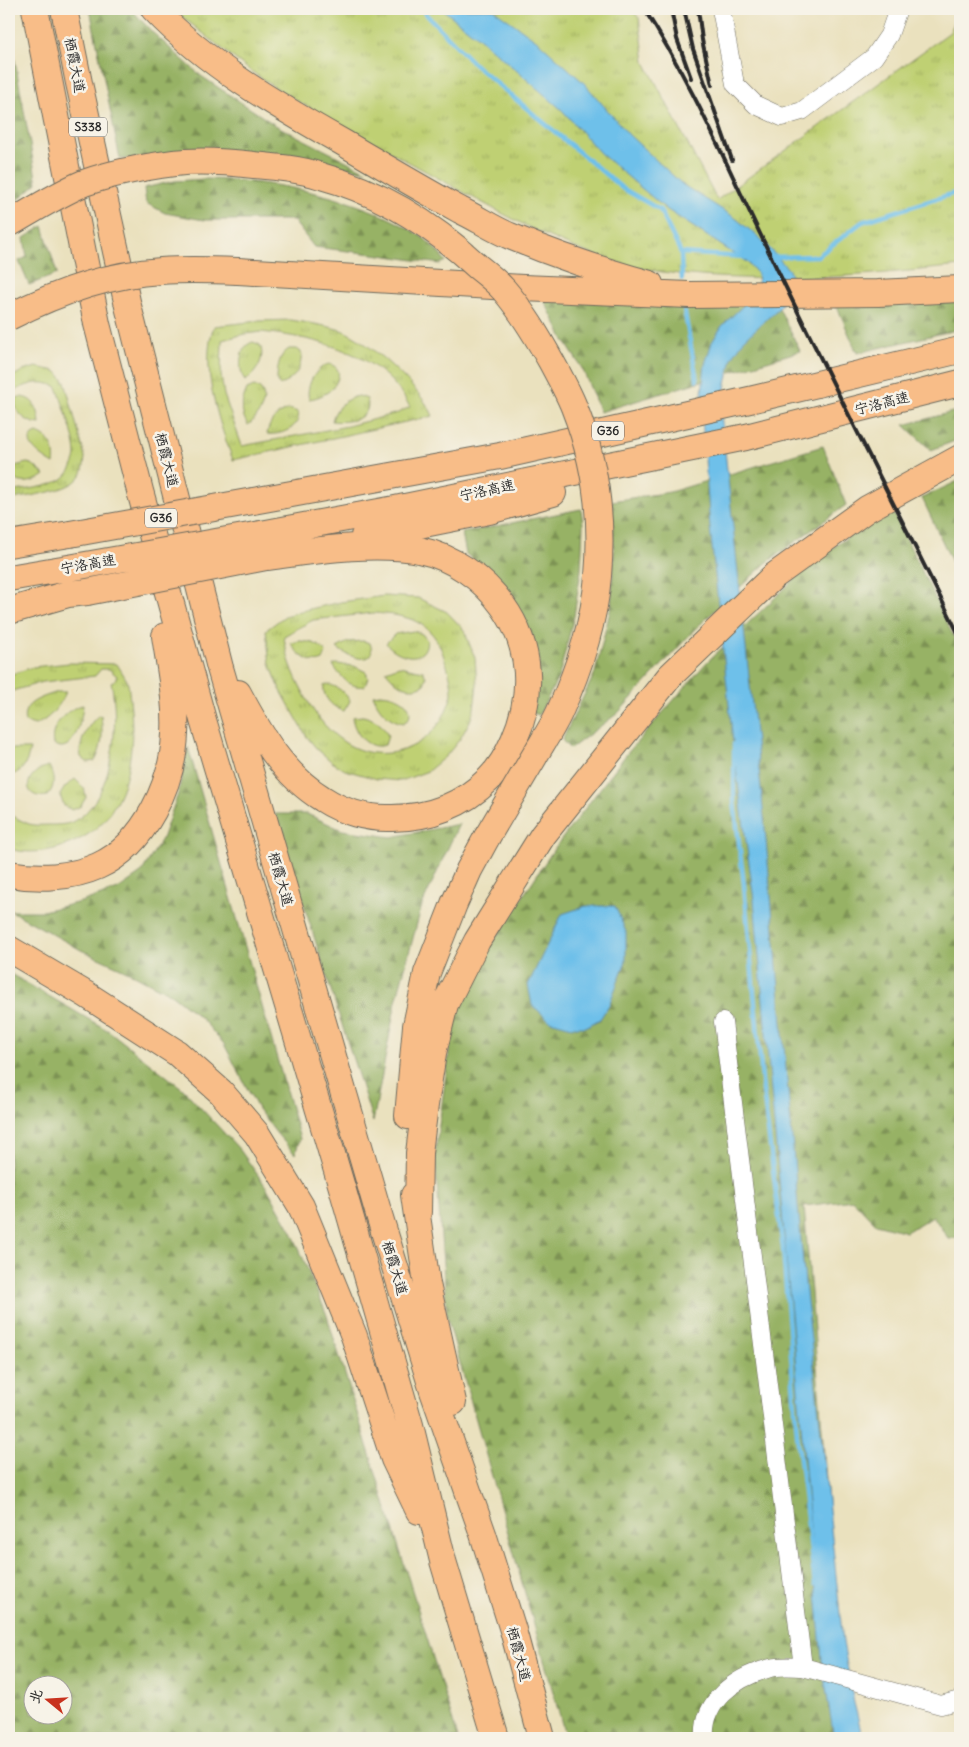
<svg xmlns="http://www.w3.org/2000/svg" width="969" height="1747" viewBox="0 0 969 1747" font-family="Delius,'LXGW WenKai TC',sans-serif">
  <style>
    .grass { fill: url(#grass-tufts); stroke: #757e4f; fill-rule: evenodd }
    .forest { fill: url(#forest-firs); stroke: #616e48; fill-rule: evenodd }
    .water { fill: #6ec0ea; stroke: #4c768a }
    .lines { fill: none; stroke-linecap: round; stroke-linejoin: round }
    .stream { stroke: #6ec0ea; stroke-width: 4.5 }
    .minor-casing { stroke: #6e6b5e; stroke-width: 19 }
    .highway-casing { stroke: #6e6b5e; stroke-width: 28 }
    .minor { stroke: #fff; stroke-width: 18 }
    .highway { stroke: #f8bd88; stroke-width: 26 }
    .rail { stroke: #2b2b2b; stroke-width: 4 }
    .highway-bridge-casing { stroke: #6e6b5e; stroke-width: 28; stroke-linecap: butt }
    .highway-bridge { stroke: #f8bd88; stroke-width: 26 }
    .labels { text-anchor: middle; stroke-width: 5; stroke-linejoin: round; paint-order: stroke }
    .shield { fill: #f7f3e8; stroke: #686764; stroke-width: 1 }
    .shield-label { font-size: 12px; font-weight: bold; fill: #2b2b2b }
    .street-label { font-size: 14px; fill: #2b2b2b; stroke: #f7f3e8 }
  </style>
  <defs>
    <pattern id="grass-tufts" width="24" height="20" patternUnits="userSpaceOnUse" patternTransform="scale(1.25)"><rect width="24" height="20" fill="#bfd073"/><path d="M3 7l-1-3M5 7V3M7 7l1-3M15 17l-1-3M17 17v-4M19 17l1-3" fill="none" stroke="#a4b364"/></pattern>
    <pattern id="forest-firs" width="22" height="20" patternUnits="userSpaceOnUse" patternTransform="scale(1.25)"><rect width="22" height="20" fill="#97b265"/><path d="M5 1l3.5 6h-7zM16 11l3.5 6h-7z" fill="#7b9153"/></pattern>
  </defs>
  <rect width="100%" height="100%" fill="#f7f3e8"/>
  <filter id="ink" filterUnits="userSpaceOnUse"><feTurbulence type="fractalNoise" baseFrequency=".02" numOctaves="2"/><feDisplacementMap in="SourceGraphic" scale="10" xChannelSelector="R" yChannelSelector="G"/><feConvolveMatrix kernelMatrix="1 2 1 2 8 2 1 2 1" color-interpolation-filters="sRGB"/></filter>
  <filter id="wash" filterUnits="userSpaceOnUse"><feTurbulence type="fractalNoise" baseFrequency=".0096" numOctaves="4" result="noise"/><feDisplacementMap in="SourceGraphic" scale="20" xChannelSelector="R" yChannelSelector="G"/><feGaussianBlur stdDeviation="1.12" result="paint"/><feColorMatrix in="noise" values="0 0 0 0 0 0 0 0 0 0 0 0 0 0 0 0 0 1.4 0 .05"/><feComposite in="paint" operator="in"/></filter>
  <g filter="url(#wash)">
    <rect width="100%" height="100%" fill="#eae1be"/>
    <!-- grass -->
    <path class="grass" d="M175 9H631L639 18 645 62 717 200 950 32 960 9V266C862 276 761 285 663 272 581 261 507 216 436 177 374 142 309 112 251 71 227 54 204 33 181 16Z
      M291 320C307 323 325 325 341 330 367 339 423 391 433 416L233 460C219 423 199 365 214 326L259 321ZM261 332C317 338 382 352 410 407L398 413 348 426 242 446 224 395 221 375 222 340 245 334Z
      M253 342 260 345C266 359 256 373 245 381 238 370 238 346 253 342Z
      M289 349H297L301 352C303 367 294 381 279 385L277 381C277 370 278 355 289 349Z
      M329 364C345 368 338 384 328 392 322 396 316 398 309 399 305 386 316 367 329 364Z
      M36 367 56 371 65 382 85 457C84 465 84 473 78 479 66 492 26 496 9 500V492C26 489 46 488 61 480 69 475 76 462 76 454 75 435 63 405 57 387 39 378 25 385 9 394V378L23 371Z
      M254 386C274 392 259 418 248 425 240 413 241 402 247 389Z
      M359 396 367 399C373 420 347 423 332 421 335 408 345 398 359 396Z
      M19 397C35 397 39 411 40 424 28 423 19 416 15 405L16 399Z
      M289 409 298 412C302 428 279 436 267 434 269 422 277 413 289 409Z
      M37 433C51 438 56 450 54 464 45 459 17 441 37 433Z
      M27 463 32 464 45 475C34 483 17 487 9 473L11 467Z
      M384 596 418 598 447 612 464 630 475 658 477 685 474 709 470 721 460 739 446 756 428 771 401 781 377 779 345 770 332 762 317 749 307 737 280 689 270 664 266 630 285 616 301 611 341 602ZM373 613C408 615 433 621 444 657 448 668 452 681 452 694 451 698 449 704 447 708 432 749 381 767 344 742 325 729 312 711 302 690 293 673 286 655 284 636L313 620Z
      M414 631 422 634 427 640C426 665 397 657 386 643L395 634Z
      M300 641C310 642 320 643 326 653L323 660C310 666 297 654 291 643Z
      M363 641 370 643C379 669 346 656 337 648L348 642Z
      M69 663 117 664C120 669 124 675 127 681 129 686 129 694 130 700 135 739 131 786 106 818 92 835 75 843 54 849 41 852 21 854 9 848V814C15 817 23 822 29 824 35 826 43 825 49 825 55 825 66 825 72 822 114 803 120 721 111 682L115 680 117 676 109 669H101L95 676 43 682 9 692V675L33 667Z
      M336 664 354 666 366 672 368 678 365 686C350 689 340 676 333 665Z
      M399 666 423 671 426 677 424 685C408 693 396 684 386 671Z
      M328 684C338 687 345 692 350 701L344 711C333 708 322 697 324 686Z
      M58 692H66C59 707 50 719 35 725L25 722C20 702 44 697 58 692Z
      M380 694C395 695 414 701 409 719L403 723C388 720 378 709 373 695Z
      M83 705C82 720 73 758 53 744 49 727 67 708 83 705Z
      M99 715 101 716C103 731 103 747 95 761L87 762 81 757C78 743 88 724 99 715Z
      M363 716C375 719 383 724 388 736L385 745C367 751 354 732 352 717Z
      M9 749H30C28 759 25 770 14 774L9 773Z
      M49 766C54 776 56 787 47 796 21 800 23 772 49 766Z
      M75 779 84 788 86 797 81 806 72 810 64 806 60 795 65 787Z"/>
    <!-- forest -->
    <path class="forest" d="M90 9H131L152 32 201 76 275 125 366 171 265 153 120 159Z
      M9 28 37 183 9 207Z
      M204 179C274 180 363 197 422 237 431 243 438 253 446 261L440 264 381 255 314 247 293 220H204L165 213 146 203 144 188 175 181Z
      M43 226 57 274 29 285 19 261 27 257 24 238Z
      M960 296V329L857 353 836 304Z
      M544 300 778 306 800 351 600 412 583 370 564 340Z
      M960 410V439L931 450 904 425Z
      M823 446 846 505 766 563 695 629 618 713 570 749 562 740 595 673 611 607 614 553 612 501 670 492Z
      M960 480V579L922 498Z
      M891 507 960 650V1190L957 1191 960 1238H948L933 1216 906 1232 876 1224 853 1200 804 1206 847 1738H566L447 1317 435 1155 453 1023 485 954 554 849 625 756 707 662 815 560Z
      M581 509 583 524 581 570 574 616 559 676 539 715 531 712 538 685 539 659 532 635 480 565 466 554 462 533Z
      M188 747 300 1139 295 1154 277 1134 258 1109 224 1044 201 1018 172 995 127 971 81 950 11 911H43L81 902 118 889 141 873 162 839 178 794Z
      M275 814H307L342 830 392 837 459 824 422 905 396 1001 373 1122Z
      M9 973 109 1031 183 1089 240 1150 267 1188 292 1232 326 1313 458 1738H11L9 1735ZM32 1684H62V1714H32Z"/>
    <!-- water -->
    <path class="water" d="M442 9H493L539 42 584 83 629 135 683 185 734 217 761 239 789 270 793 283 780 307 744 340 732 358 723 397 721 413 764 817 803 1263 843 1642 854 1703 863 1738H834L823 1671 754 900 735 761 710 528 701 403 705 364 712 342 722 326 759 290 757 273 748 263 666 209 600 153 562 110 479 38Z
      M586 906H615L626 932V961L609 1005 600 1019 586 1027H572L550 1021 532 1005 528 985 562 914Z"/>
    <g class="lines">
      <!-- stream -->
      <path class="stream" d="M421 9 476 66 622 188 660 210 681 253 682 279
        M681 253 745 257
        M773 257 818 256 862 222 955 193 960 194
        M683 303 697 380
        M734 744V801L744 885 763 1090 783 1249 797 1434 815 1584"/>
    </g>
  </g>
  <g filter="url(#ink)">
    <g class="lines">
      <!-- minor casing -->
      <g class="minor-casing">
        <path id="minor" d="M721 9 735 84 756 105 782 117 802 111 874 57 889 35 898 9
          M723 1022 803 1667 941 1705 960 1700
          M705 1738C702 1701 735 1678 767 1669 778 1665 792 1667 803 1667"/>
      </g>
      <!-- highway casing -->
      <g class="highway-casing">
        <path id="highway" d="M35 9 97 324 140 491 203 720 343 1191 410 1425 443 1561 496 1738
          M64 9 79 83 128 306 220 668 380 1218 433 1391 483 1534 513 1630 542 1738
          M154 9C207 65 275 104 342 142 381 165 420 188 460 210 477 218 493 229 510 236 555 255 603 271 650 284
          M238 271 523 288 689 295 878 293 960 289
          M253 501 500 456 754 399 960 350
          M261 534 395 509 746 437 960 383
          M364 536 489 511 553 493
          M9 544 70 534
          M9 578 80 566
          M9 611 68 594 87 592
          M238 693C260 734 282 774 323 799 343 812 368 819 392 818 429 818 463 805 489 779 500 768 508 754 514 740 534 695 532 647 503 606 483 578 453 557 419 550 373 541 312 551 266 557
          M9 874C38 879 71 878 98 866 145 845 173 783 175 734 177 702 170 669 165 636
          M9 949 87 995 177 1053 221 1092 257 1134 301 1206 354 1336 394 1459 419 1511
          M408 1116 416 1026 427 973 454 904 469 870 487 837
          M414 1195 427 1284 453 1402
          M418 1212 419 1153 425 1105 433 1053 445 1004 477 941 543 835 670 676 774 576 867 509 960 458"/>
      </g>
      <!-- minor -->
      <use href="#minor" class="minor"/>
      <!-- highway -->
      <use href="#highway" class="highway"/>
      <!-- rail -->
      <path class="rail" d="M644 9C692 83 726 164 765 244 828 376 895 506 960 637
        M671 9 677 39 691 78
        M684 9 693 49 732 160
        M698 9 702 40 712 85"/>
      <!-- highway-bridge casing -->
      <g class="highway-bridge-casing">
        <path id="highway-bridge" d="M9 224C33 210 58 194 84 183 112 173 144 167 174 163 199 160 228 162 254 165 276 167 299 169 321 176 380 192 434 226 478 267 487 274 496 281 504 290 523 312 537 336 551 361 559 376 568 392 574 407 595 460 603 519 598 576 594 624 579 669 559 713 552 728 542 743 534 757 518 784 503 810 487 837
          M9 317C56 293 108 274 161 271 187 269 212 270 238 271
          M70 534 253 501
          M80 566 261 534
          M87 592 266 557"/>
      </g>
      <!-- highway-bridge -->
      <use href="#highway-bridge" class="highway-bridge"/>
    </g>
  </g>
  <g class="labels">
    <!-- shield labels -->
    <g class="shield">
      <rect x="69" y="117.5" width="38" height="19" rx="4"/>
      <rect x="592" y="421.5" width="32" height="19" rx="4"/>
      <rect x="145" y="508.5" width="32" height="19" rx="4"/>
    </g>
    <g class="shield-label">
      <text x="88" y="131">S338</text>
      <text x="608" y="435">G36</text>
      <text x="161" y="522">G36</text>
    </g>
    <!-- street labels -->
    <g class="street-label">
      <text transform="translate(75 65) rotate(79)" y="5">栖霞大道</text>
      <text transform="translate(882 403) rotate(-14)" y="5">宁洛高速</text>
      <text transform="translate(167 460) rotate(76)" y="5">栖霞大道</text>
      <text transform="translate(487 490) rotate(-12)" y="5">宁洛高速</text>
      <text transform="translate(88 564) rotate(-10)" y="5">宁洛高速</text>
      <text transform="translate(281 879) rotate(74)" y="5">栖霞大道</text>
      <text transform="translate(395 1268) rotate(73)" y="5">栖霞大道</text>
      <text transform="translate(519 1654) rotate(75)" y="5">栖霞大道</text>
    </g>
  </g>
  <!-- margin -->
  <rect width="969" height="1747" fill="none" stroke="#f7f3e8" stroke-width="30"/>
  <!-- north arrow -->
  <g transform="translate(48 1700) rotate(288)"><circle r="24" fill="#f7f3e8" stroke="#a5a39c"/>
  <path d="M0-4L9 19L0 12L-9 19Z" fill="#c8321e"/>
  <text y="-8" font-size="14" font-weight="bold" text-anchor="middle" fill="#2b2b2b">北</text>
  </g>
</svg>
